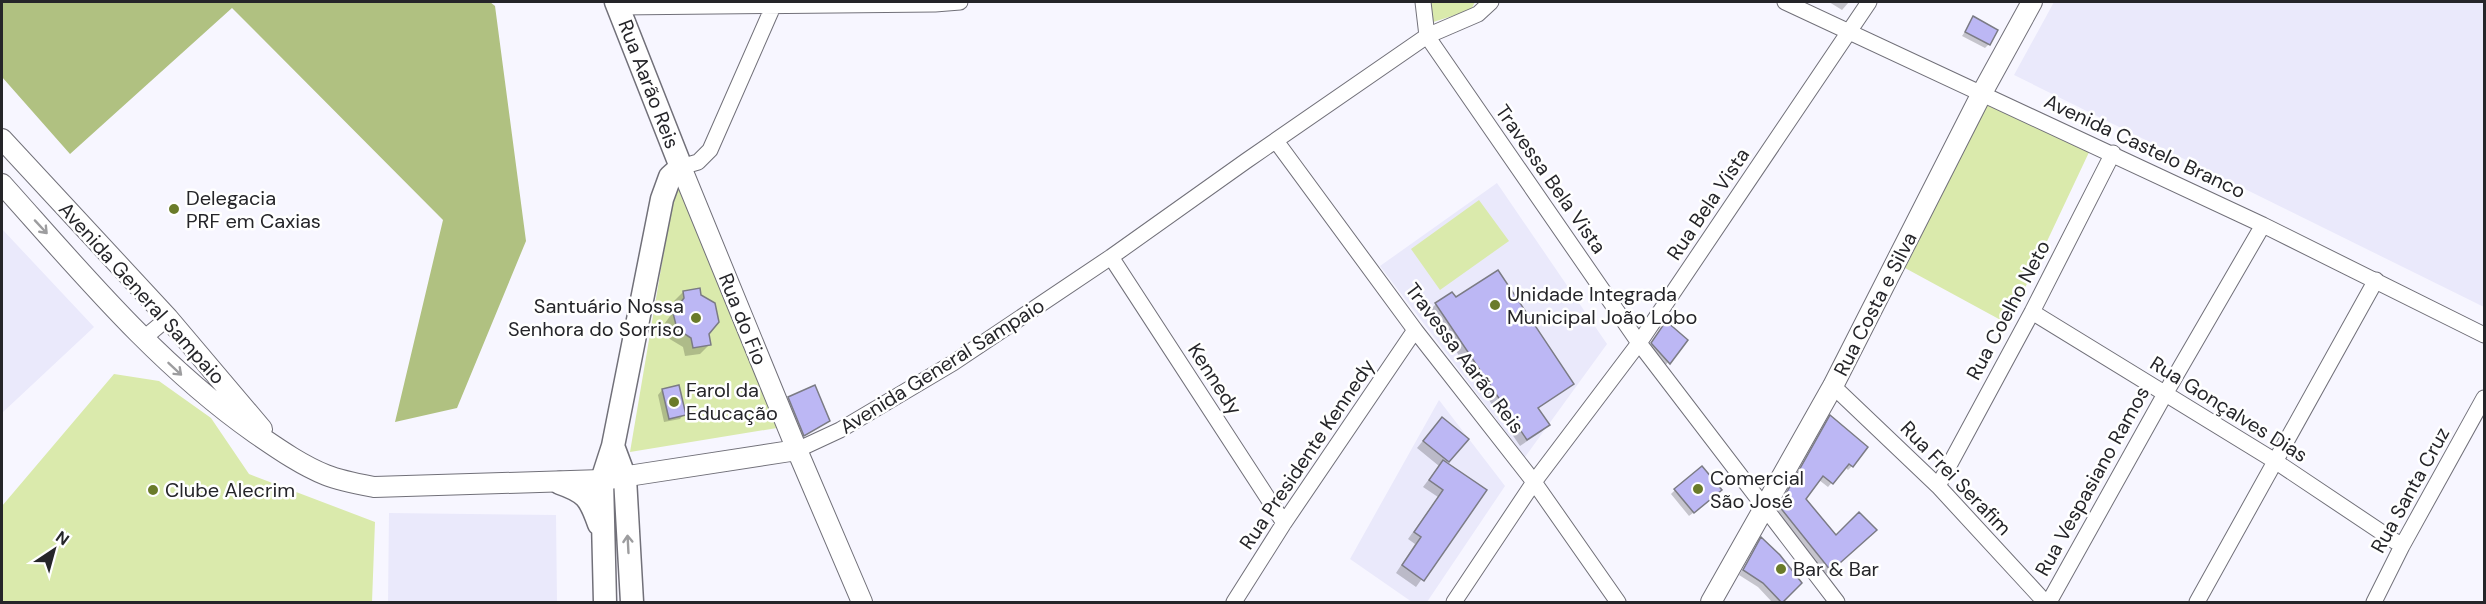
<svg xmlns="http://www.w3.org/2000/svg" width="2486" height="604" viewBox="0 0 2486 604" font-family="'DM Sans',sans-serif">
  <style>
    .built { fill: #eae9fb }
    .green { fill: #daeaac }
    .forest { fill: #b0c181 }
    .shadow { fill: #0003 }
    .building { fill: #bcb7f4; stroke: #7b7b84; stroke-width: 1.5 }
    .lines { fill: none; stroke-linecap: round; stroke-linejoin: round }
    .minor-casing { stroke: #717079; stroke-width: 17 }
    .tertiary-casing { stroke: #717079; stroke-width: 22 }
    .secondary-casing { stroke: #717079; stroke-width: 25 }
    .minor { stroke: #fff; stroke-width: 15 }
    .tertiary { stroke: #fff; stroke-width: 20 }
    .secondary { stroke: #fff; stroke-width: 22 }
    .oneway { stroke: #9d9d9f }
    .poi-dot { fill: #6a7b2a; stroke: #fff; stroke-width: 2 }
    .labels { text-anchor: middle; stroke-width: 5; stroke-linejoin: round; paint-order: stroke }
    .street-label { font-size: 20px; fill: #252529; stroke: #fff }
    .poi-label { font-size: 20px; fill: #252529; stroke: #fff; text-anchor: start }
  </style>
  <rect width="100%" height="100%" fill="#f7f6ff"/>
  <!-- built -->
  <path class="built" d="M2054 2H2484V307L2014 75Z
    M1497 183 1607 344 1525 457 1380 266Z
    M2 229 94 327 2 413Z
    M1439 400 1505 486 1427 602H1412L1350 559Z
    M389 513 556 515 557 602H388Z"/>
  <!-- green -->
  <path class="green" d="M1423 2H1475L1471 10 1427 24Z
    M1989 100 2091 148 2008 324 1905 268Z
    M676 180 777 428 630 452Z
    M1479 200 1509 241 1440 290 1411 249Z
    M114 374 159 381 211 418 249 474 375 522 372 602H2V506Z"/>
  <!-- forest -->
  <path class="forest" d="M2 2H490L495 6 526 241 457 408 395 422 443 220 232 8 70 154 2 77Z"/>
  <!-- shadow -->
  <path class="shadow" d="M1829 2H1849L1842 10Z
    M1974 18 1989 44 1985 48 1962 36Z
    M683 292 707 333 709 345 700 354 685 356 683 347 668 338 665 323 676 308 674 301Z
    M1436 304 1572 384 1537 409 1548 425 1541 432 1520 446 1429 311Z
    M1666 323 1686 340 1664 367 1648 348Z
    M662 390 684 414 680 419 664 422 658 395Z
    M789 398 828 421 800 439 785 402Z
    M1830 417 1852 466 1848 470 1845 467 1828 487 1819 480 1804 499 1836 538 1871 534 1826 574 1776 511Z
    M1435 426 1467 439 1446 463 1485 491 1416 587 1396 573 1415 544 1408 539 1438 497 1423 487 1439 466 1417 448Z
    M1675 490 1716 495 1689 516 1671 494Z
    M1761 539 1800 583 1780 602H1772L1758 587 1739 575Z"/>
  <!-- building -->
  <path class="building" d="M1973 16 1998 30 1990 45 1965 32Z
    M1498 270 1574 384 1538 408 1550 425 1527 440 1435 303 1452 292 1456 297Z
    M700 288 701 295 715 303 719 322 709 334 711 345 693 348 691 338 677 329 673 313 684 298 683 291Z
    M1666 321 1688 340 1670 364 1651 343Z
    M679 385 686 415 669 419 662 389Z
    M815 385 830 421 804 436 788 397Z
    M1830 415 1868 447 1853 467 1849 464 1833 484 1823 476 1806 499 1836 535 1859 512 1877 530 1831 571 1779 506Z
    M1442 417 1469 439 1449 462 1423 441Z
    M1443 460 1487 490 1424 581 1402 565 1421 537 1414 532 1443 490 1429 480Z
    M1702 466 1722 490 1694 513 1674 489Z
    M1761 537 1780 555 1802 583 1782 603 1763 583 1743 570Z"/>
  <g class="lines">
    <!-- minor casing -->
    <g class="minor-casing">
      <path id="minor" d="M1423 2 1427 36 1639 343 1837 602
        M1785 2 2263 225 2484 335
        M619 7 935 4 960 2
        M1276 141 1415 330 1534 482 1618 602
        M681 167 698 162 710 150 775 2
        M1111 257 1284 523
        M2032 312 2275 461 2402 546
        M143 339 168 318
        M1833 386 1938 486 2045 602
        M797 450 840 430 953 363 1111 257 1246 161 1427 36 1478 14 1491 2
        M1938 486 2032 312 2113 153
        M1234 602 1284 523 1415 330
        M1454 602 1534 482 1639 343 1869 2
        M2049 602 2165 394 2263 225
        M2197 602 2376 280
        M2374 602 2402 546 2484 398"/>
    </g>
    <!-- tertiary casing -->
    <g class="tertiary-casing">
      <path id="tertiary" d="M2 139 168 318 262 429
        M681 167 797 450 862 602
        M2 184C81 272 158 365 255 433 277 448 301 465 326 475 341 481 358 484 374 487L602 480 797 450
        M1711 602 1833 386 1982 93 2032 2"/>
    </g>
    <!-- secondary casing -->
    <g class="secondary-casing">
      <path id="secondary" d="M613 446 625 478 632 602
        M560 483C586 492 590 498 599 524
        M605 602 602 480 613 446 662 199 670 177 681 167 616 2"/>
    </g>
    <!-- minor -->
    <use href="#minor" class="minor"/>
    <!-- tertiary -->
    <use href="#tertiary" class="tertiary"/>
    <!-- secondary -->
    <use href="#secondary" class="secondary"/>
  </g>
  <!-- one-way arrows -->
  <defs><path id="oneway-shaft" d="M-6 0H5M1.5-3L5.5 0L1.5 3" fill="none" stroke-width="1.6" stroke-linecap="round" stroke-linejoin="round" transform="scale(1.5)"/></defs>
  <g class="oneway">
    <use href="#oneway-shaft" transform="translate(41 227) rotate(47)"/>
    <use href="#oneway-shaft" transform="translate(175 369) rotate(43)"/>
    <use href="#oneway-shaft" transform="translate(628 544) rotate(-93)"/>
  </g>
  <!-- markers -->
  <g class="poi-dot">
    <circle cx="174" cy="209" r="6"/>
    <circle cx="1495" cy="305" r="6"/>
    <circle cx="696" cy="318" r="6"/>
    <circle cx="674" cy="402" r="6"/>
    <circle cx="1698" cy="489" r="6"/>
    <circle cx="153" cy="490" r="6"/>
    <circle cx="1781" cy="569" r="6"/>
  </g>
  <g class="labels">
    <!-- street labels -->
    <g class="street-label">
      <text transform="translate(649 84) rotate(69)" y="7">Rua Aarão Reis</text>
      <text transform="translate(2145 146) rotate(25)" y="7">Avenida Castelo Branco</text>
      <text transform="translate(1551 179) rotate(55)" y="7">Travessa Bela Vista</text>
      <text transform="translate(1708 204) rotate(-56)" y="7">Rua Bela Vista</text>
      <text transform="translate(142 293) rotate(48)" y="7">Avenida General Sampaio</text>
      <text transform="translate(1875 304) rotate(-63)" y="7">Rua Costa e Silva</text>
      <text transform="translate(2008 310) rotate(-62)" y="7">Rua Coelho Neto</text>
      <text transform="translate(743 319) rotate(68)" y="7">Rua do Fio</text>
      <text transform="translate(1465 358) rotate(53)" y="7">Travessa Aarão Reis</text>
      <text transform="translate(942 366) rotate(-32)" y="7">Avenida General Sampaio</text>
      <text transform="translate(1215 379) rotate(57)" y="7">Kennedy</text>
      <text transform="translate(2229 409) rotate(32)" y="7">Rua Gonçalves Dias</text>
      <text transform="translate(1307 454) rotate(-56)" y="7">Rua Presidente Kennedy</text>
      <text transform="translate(1956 478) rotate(46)" y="7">Rua Frei Serafim</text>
      <text transform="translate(2092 481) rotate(-61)" y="7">Rua Vespasiano Ramos</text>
      <text transform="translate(2410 490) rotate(-61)" y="7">Rua Santa Cruz</text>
    </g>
    <!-- poi labels -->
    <g class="poi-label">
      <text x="186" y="205">Delegacia<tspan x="186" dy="23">PRF em Caxias</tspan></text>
      <text x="1507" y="301">Unidade Integrada<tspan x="1507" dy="23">Municipal João Lobo</tspan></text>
      <text x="684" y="313" text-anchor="end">Santuário Nossa<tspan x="684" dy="23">Senhora do Sorriso</tspan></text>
      <text x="686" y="397">Farol da<tspan x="686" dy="23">Educação</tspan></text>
      <text x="1710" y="485">Comercial<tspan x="1710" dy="23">São José</tspan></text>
      <text x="165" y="497">Clube Alecrim</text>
      <text x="1793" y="576">Bar &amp; Bar</text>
    </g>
  </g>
  <!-- border -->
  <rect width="2486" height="604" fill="none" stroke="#252529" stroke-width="6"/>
  <!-- north arrow -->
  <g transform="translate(54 550) rotate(36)" stroke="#ffffff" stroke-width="4.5" paint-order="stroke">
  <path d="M0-4.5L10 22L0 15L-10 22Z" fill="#252529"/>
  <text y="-9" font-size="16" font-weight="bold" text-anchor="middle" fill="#252529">N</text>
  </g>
</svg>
